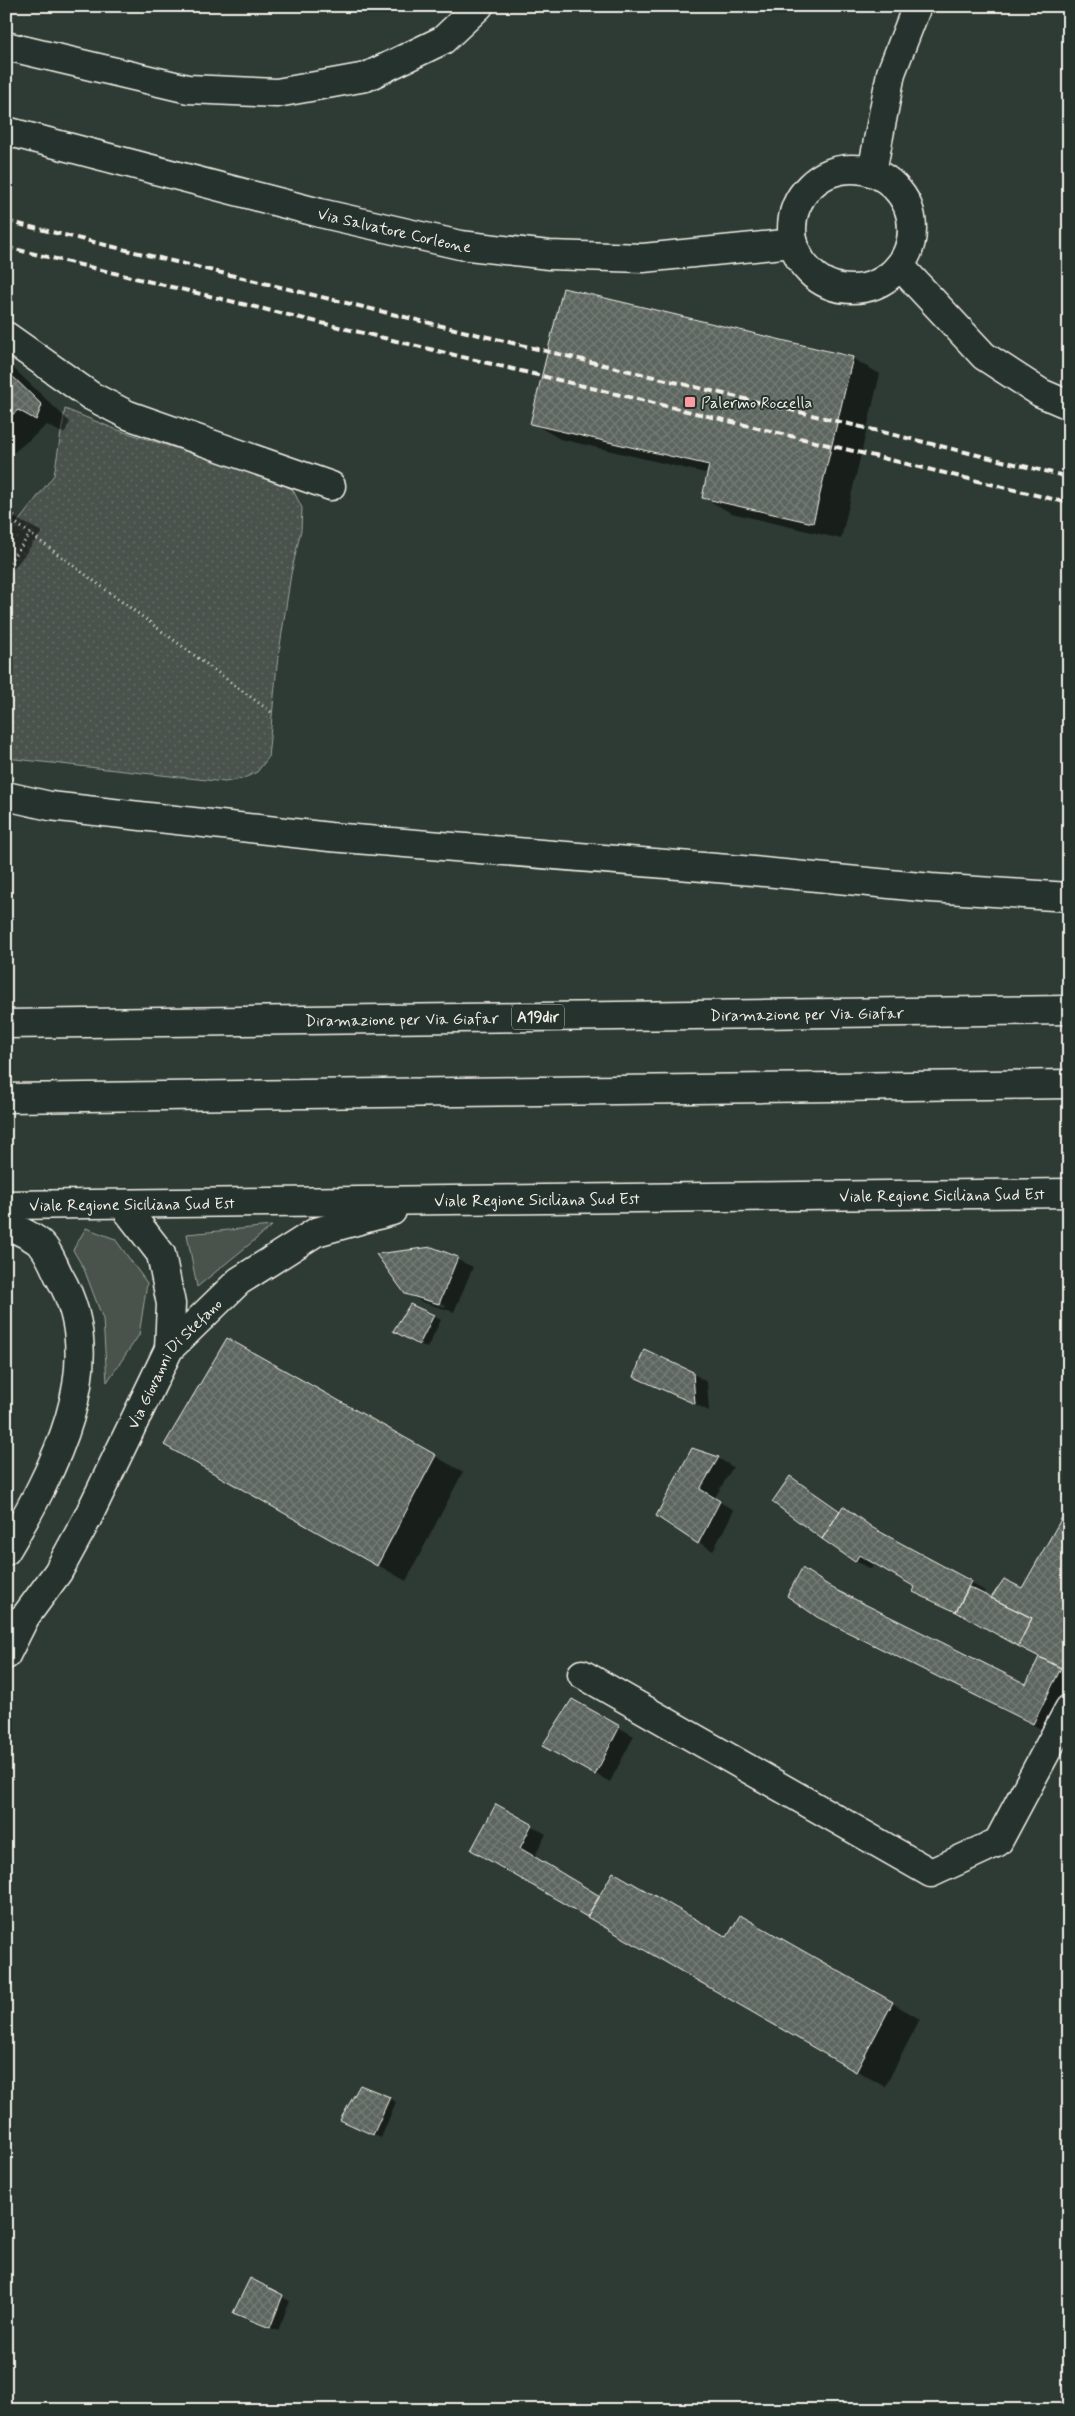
<svg xmlns="http://www.w3.org/2000/svg" width="1075" height="2416" viewBox="0 0 1075 2416" font-family="Mynerve,sans-serif">
  <style>
    .grass { fill: #48524c; stroke: #9ea29a }
    .garden { fill: url(#garden-dots); stroke: #9ea29a }
    .shadow { fill: #0007; fill-rule: evenodd }
    .building { fill: url(#building-cross-hatch); stroke: #f4f1e8 }
    .lines { fill: none; stroke-linecap: round; stroke-linejoin: round }
    .minor-casing { stroke: #f4f1e8; stroke-width: 31 }
    .highway-casing { stroke: #f4f1e8; stroke-width: 31 }
    .path { stroke: #f4f1e8; stroke-width: 3; stroke-dasharray: 1 4; stroke-linecap: butt }
    .minor { stroke: #26332d; stroke-width: 28 }
    .highway { stroke: #26332d; stroke-width: 28 }
    .rail { stroke: #f4f1e8; stroke-width: 4; stroke-dasharray: 8 4; stroke-linecap: butt }
    .poi-dot { fill: #ff9aa2; stroke: #26332d; stroke-width: 2 }
    .labels { text-anchor: middle; stroke-width: 4; stroke-linejoin: round; paint-order: stroke }
    .shield { fill: #26332d; stroke: #b6b8b0; stroke-width: 1 }
    .shield-label { font-size: 15px; font-weight: bold; fill: #f4f1e8 }
    .street-label { font-size: 16px; fill: #f4f1e8; stroke: #26332d }
    .poi-label { font-size: 16px; fill: #f4f1e8; stroke: #26332d; text-anchor: start }
  </style>
  <defs>
    <pattern id="garden-dots" width="8" height="8" patternUnits="userSpaceOnUse" patternTransform="scale(1.25)"><rect width="8" height="8" fill="#48524c"/><path d="M2 2h.1M6 6h.1" fill="none" stroke="#636b66" stroke-width="1.8" stroke-linecap="round"/></pattern>
    <pattern id="building-cross-hatch" width="8" height="8" patternUnits="userSpaceOnUse" patternTransform="scale(1.25)"><rect width="8" height="8" fill="#5c655e"/><path d="M0 0l8 8M0 8l8-8" fill="none" stroke="#747c75"/></pattern>
  </defs>
  <rect width="100%" height="100%" fill="#2e3b34"/>
  <filter id="ink" filterUnits="userSpaceOnUse"><feTurbulence type="fractalNoise" baseFrequency=".02" numOctaves="2"/><feDisplacementMap in="SourceGraphic" scale="10" xChannelSelector="R" yChannelSelector="G"/><feConvolveMatrix kernelMatrix="1 2 1 2 8 2 1 2 1" color-interpolation-filters="sRGB"/></filter>
  <g filter="url(#ink)">
    <!-- grass -->
    <path class="grass" d="M272 1226 197 1287 187 1234Z
      M86 1228 115 1239 147 1283 139 1335 107 1382 103 1319 84 1269 73 1250Z"/>
    <!-- garden -->
    <path class="garden" d="M65 409 115 429 279 481 293 490 302 508 301 530 291 574 277 665 268 758 257 772 242 779 225 782 6 758V538L54 475Z"/>
    <!-- shadow -->
    <path class="shadow" d="M852 358 880 374 841 539 731 513 703 497 709 474 560 439 532 423Z
      M6 361 70 422 64 434 47 425 6 459Z
      M6 513 42 532 7 577H6Z
      M432 1248 473 1267 454 1312 422 1302 406 1293ZM416 1296 446 1305 445 1307 416 1298Z
      M433 1316 441 1320 427 1348 395 1330Z
      M692 1373 707 1382 709 1411 636 1376Z
      M166 1445 435 1456 463 1472 406 1581Z
      M718 1458 733 1467 714 1499 734 1510 713 1551 657 1516Z
      M790 1478 841 1511 843 1508 886 1536 985 1591 983 1595 997 1602 1022 1590 1069 1509V1708L1055 1736 818 1616 803 1570 845 1596 1026 1686 1040 1657 930 1600 915 1592 917 1587 875 1562 871 1569 856 1561 773 1502Z
      M572 1701 634 1736 610 1782 559 1754Z
      M496 1806 546 1834 534 1858 600 1897 728 1939 741 1916 920 2019 885 2087 473 1850Z
      M389 2098 396 2102 381 2138 349 2123Z
      M250 2280 290 2301 278 2331 235 2313Z"/>
    <!-- building -->
    <path class="building" d="M563 288 853 357 813 523 702 498 709 465 530 424Z
      M6 370 42 405 36 420 18 410 6 420Z
      M6 512 15 515 6 526Z
      M432 1247 458 1257 439 1304 405 1294 376 1254Z
      M410 1304 434 1315 419 1345 393 1331Z
      M227 1338 436 1455 377 1566 164 1445Z
      M644 1349 693 1372 695 1404 634 1377Z
      M692 1448 719 1457 700 1489 720 1501 698 1544 656 1516Z
      M790 1476 840 1511 822 1539 772 1502Z
      M1069 1505V1654L1061 1668 1018 1646 1032 1618 991 1598 1004 1579 1022 1588Z
      M843 1506 873 1528 971 1581 956 1612 913 1592 915 1587 859 1555 855 1562 822 1539Z
      M802 1568 834 1589 1026 1684 1039 1657 1061 1668 1033 1724 817 1617 787 1596Z
      M969 1587 1032 1618 1018 1646 956 1612Z
      M572 1699 620 1726 595 1775 542 1746Z
      M496 1804 532 1824 520 1848 600 1896 587 1917 471 1850Z
      M613 1872 727 1937 740 1915 893 2002 856 2072 587 1917Z
      M360 2085 390 2097 373 2135 340 2120Z
      M250 2278 283 2295 270 2328 233 2313Z"/>
    <g class="lines">
      <!-- minor casing -->
      <g class="minor-casing">
        <g id="minor">
          <path d="M6 46 188 89 277 93 366 77 443 40 479 6"/>
          <path id="s1" d="M6 131 320 213 460 245 549 255 643 258 794 243"/>
          <circle cx="852" cy="229" r="60"/>
          <path d="M872 172 891 73 917 6"/>
          <path d="M900 266 984 356 1041 393 1069 405"/>
          <path d="M6 336 91 396 128 415 331 486"/>
          <path id="s2" d="M6 1205 1069 1193"/>
          <path d="M123 1205 161 1254 171 1304 169 1349"/>
          <path d="M6 1224C17 1230 31 1235 40 1243 48 1250 54 1266 59 1276 112 1365 52 1473 6 1551"/>
          <path id="s3" d="M6 1630 25 1617 58 1572 87 1519 169 1349 239 1281 316 1232 392 1211"/>
          <path d="M6 1655 25 1617"/>
          <path d="M582 1674 931 1873 998 1842 1069 1709"/>
        </g>
      </g>
      <!-- highway casing -->
      <g class="highway-casing">
        <g id="highway">
          <path d="M6 796 50 806 330 837 753 871 931 888 1069 897"/>
          <path id="s4" d="M6 1024 1069 1010"/>
          <path d="M6 1098 1069 1084"/>
        </g>
      </g>
      <!-- path -->
      <path class="path" d="M17 524 271 712
        M6 566 31 533"/>
      <!-- minor -->
      <use href="#minor" class="minor"/>
      <!-- highway -->
      <use href="#highway" class="highway"/>
      <!-- rail -->
      <path class="rail" d="M6 221 1069 477
        M6 247 1069 503"/>
    </g>
  </g>
  <!-- markers -->
  <rect class="poi-dot" x="684" y="396" width="12" height="12" rx="2.5"/>
  <g class="labels">
    <!-- shield labels -->
    <rect class="shield" x="512" y="1004.5" width="52" height="25" rx="4"/>
    <g class="shield-label">
      <text x="538" y="1022">A19dir</text>
    </g>
    <!-- street labels -->
    <g class="street-label">
      <text dy="6" stroke="none"><textPath href="#s1" startOffset="401">Via Salvatore Corleone</textPath></text>
      <text dy="6" stroke="none"><textPath href="#s4" startOffset="801">Diramazione per Via Giafar</textPath></text>
      <text dy="6" stroke="none"><textPath href="#s4" startOffset="396">Diramazione per Via Giafar</textPath></text>
      <text dy="6" stroke="none"><textPath href="#s2" startOffset="936">Viale Regione Siciliana Sud Est</textPath></text>
      <text dy="6" stroke="none"><textPath href="#s2" startOffset="531">Viale Regione Siciliana Sud Est</textPath></text>
      <text dy="6" stroke="none"><textPath href="#s2" startOffset="126">Viale Regione Siciliana Sud Est</textPath></text>
      <text dy="6" stroke="none"><textPath href="#s3" startOffset="319">Via Giovanni Di Stefano</textPath></text>
    </g>
    <!-- poi labels -->
    <g class="poi-label">
      <text x="701" y="408">Palermo Roccella</text>
    </g>
  </g>
  <!-- margin -->
  <rect width="1075" height="2416" fill="none" stroke="#26332d" stroke-width="25"/>
  <rect x="12" y="12" width="1050" height="2391" fill="none" stroke="#f4f1e8" stroke-width="2" filter="url(#ink)"/>
</svg>
